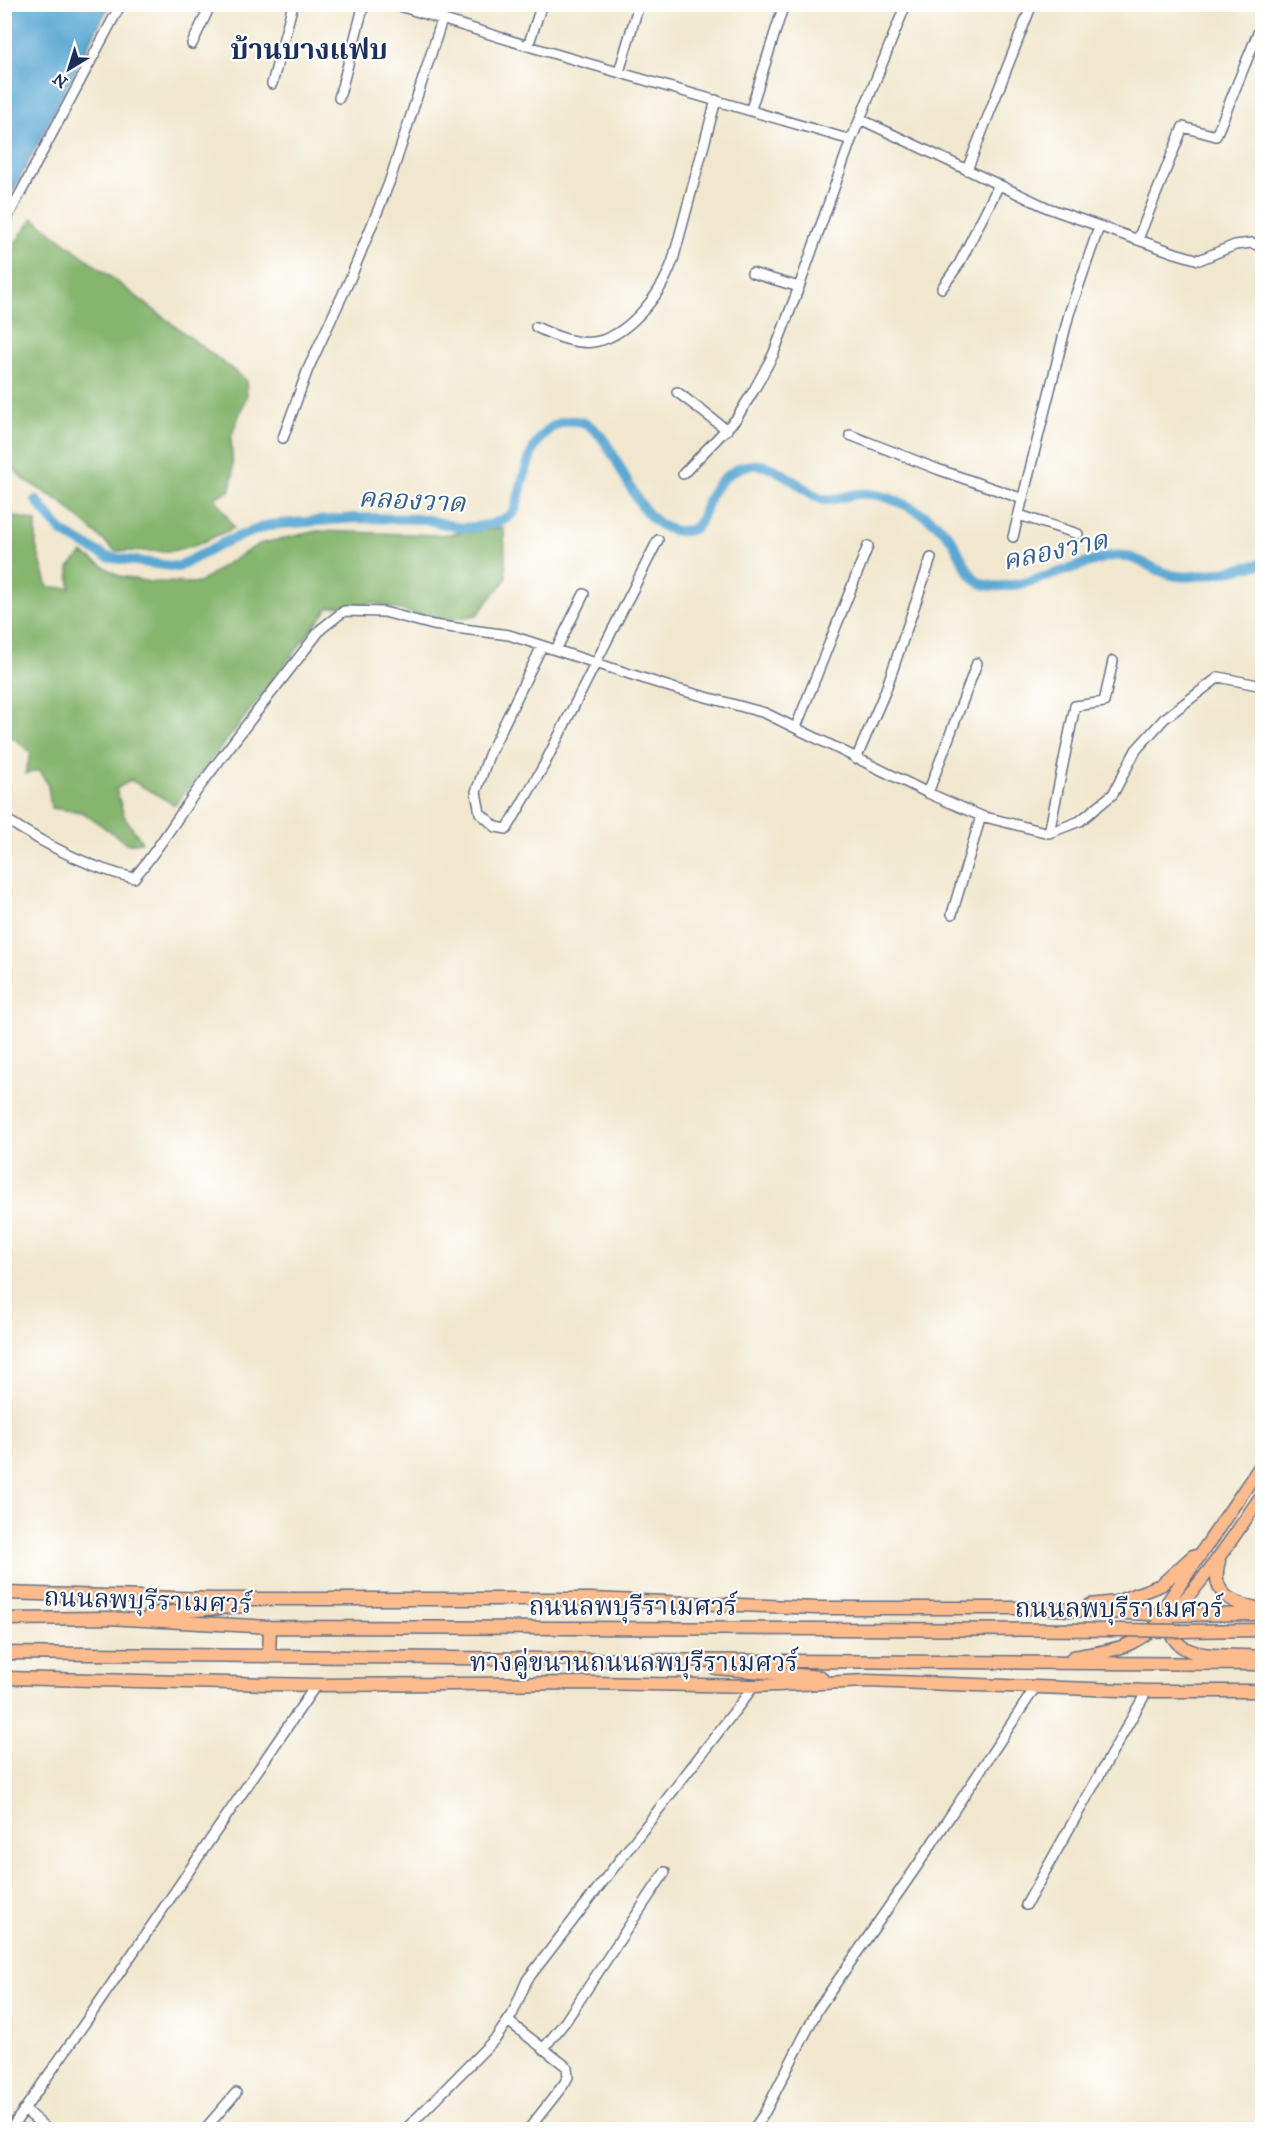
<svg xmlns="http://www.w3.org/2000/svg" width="1267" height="2134" viewBox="0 0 1267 2134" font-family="'IM FELL DW Pica','Noto Serif Thai',serif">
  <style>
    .forest { fill: #86b56e; stroke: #507266; stroke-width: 1.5 }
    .water { fill: #5aa7d3; stroke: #3a6b98; stroke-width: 1.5 }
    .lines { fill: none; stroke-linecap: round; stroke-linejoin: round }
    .canal { stroke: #5aa7d3; stroke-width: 10 }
    .minor-casing { stroke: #666f85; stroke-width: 12 }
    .major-casing { stroke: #666f85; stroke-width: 15 }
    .minor { stroke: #fff; stroke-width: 9 }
    .major { stroke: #fbbb8c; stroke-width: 12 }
    .major-bridge-casing { stroke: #666f85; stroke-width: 15; stroke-linecap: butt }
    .major-bridge { stroke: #fbbb8c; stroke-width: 12 }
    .labels { text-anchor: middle; stroke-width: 4.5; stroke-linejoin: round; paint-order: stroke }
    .street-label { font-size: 26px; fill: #1b2f5e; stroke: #fff }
    .water-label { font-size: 27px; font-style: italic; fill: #345f8d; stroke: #fff }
    .quarter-label { font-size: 28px; font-weight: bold; fill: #1b2f5e; stroke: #fff }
  </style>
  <rect width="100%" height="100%" fill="#fff"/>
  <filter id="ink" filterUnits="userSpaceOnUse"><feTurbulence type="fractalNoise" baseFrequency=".0167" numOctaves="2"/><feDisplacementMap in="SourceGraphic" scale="12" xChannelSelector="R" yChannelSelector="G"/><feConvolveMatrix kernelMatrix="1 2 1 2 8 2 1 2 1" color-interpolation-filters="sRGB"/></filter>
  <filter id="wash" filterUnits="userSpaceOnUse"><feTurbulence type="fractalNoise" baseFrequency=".008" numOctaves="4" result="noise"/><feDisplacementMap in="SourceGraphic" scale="24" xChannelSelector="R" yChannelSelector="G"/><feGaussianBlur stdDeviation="1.35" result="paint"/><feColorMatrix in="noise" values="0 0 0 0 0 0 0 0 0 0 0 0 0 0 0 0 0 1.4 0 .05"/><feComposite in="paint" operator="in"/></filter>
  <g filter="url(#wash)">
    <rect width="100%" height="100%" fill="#f1e7ce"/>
    <!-- forest -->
    <path class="forest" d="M33 218 246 380 247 395 231 437 233 476 229 491 215 497 234 528 198 544 172 551H115L61 502 23 479 5 460 4 318 8 316 5 310V257Z
      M5 514 36 521V546L48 587 70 588 69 568 82 553 119 576 150 582 199 583 223 566 259 544 317 531 439 535 504 528 506 579 477 615 442 621 374 603 329 607 237 727 175 805 131 780 116 789 124 816 142 842 128 844 82 812 51 808 48 786 40 770 25 774 31 753 14 738 5 739V741V644L11 639 5 634Z"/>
    <!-- water -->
    <path class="water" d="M7 4 109 5 5 207 4 8Z"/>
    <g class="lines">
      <!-- canal -->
      <path class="canal" d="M36 500 62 532 107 557 178 567 227 541 269 525 355 518 424 519 461 528C479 527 504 525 515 510 525 479 528 428 568 421 619 414 624 525 678 531 684 531 691 531 696 527 702 522 704 510 707 503 716 482 735 463 759 465 783 468 801 490 823 500 835 501 846 495 858 494 888 491 937 517 953 542 959 552 969 578 980 583 1011 597 1079 562 1112 556 1135 552 1154 573 1177 576 1200 579 1238 568 1262 564"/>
    </g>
  </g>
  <g filter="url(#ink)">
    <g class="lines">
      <!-- minor casing -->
      <g class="minor-casing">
        <path id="minor" d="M393 4 528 46 851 140 860 119 1048 208 1175 253 1199 260 1235 245 1252 243 1262 247
          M192 44 211 4
          M528 46 542 4
          M619 72 639 4
          M272 84 293 4
          M339 98 364 4
          M751 109 784 4
          M860 119 906 4
          M967 170 1032 4
          M4 224 121 4
          M1138 239 1183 127 1216 136 1262 23
          M752 273 799 287
          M942 288 959 264 999 185
          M536 327C579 348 605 351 640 314 656 297 665 282 673 260L716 100
          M677 392 727 430
          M850 435 937 469 1023 499
          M283 438 308 369 350 279 389 183 442 20
          M683 474 736 419 754 390 773 355 799 287 851 140
          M1019 515 1078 534
          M1013 537 1069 314 1099 227
          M542 646 489 755 476 792 480 813 496 827 507 829 543 767 658 540
          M556 650 584 594
          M796 727 868 546
          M856 759 885 692 931 558
          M928 793 977 663
          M4 818C44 844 88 868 134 878 159 849 178 816 201 785 240 732 281 681 321 629L344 611 384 612 433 625 509 635 673 688 765 713 928 793 981 816 1049 833 1080 821 1113 794 1136 750 1164 719 1219 677 1262 686
          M1049 833 1075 706 1104 702 1113 661
          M952 914 981 816
          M1026 1905 1147 1691
          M508 2021 567 2067 568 2077 564 2084 528 2130
          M543 2049 565 2022 665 1872
          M25 2110 48 2130
          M10 2130 96 2007 316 1685
          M204 2130 236 2093
          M405 2130 496 2038 512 2015 527 1980 754 1686
          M753 2130 764 2114 818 2009 915 1869 1035 1688"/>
      </g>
      <!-- major casing -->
      <g class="major-casing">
        <path id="major" d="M1262 1464 1168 1602C1161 1668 1217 1652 1262 1657
          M1219 1561C1209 1595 1233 1604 1262 1609
          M4 1593 213 1599H591L816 1608H1032L1167 1615 1262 1614
          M1090 1605 1116 1602 1161 1585 1193 1556
          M150 1614 243 1606
          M4 1619 107 1618 270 1627 1120 1630
          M1181 1631 1262 1630
          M4 1653 632 1660 1262 1664
          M269 1657 270 1627
          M1073 1657C1092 1653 1113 1652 1131 1643 1185 1615 1228 1544 1262 1495
          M715 1668 821 1677
          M4 1678 316 1685 591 1683 754 1686 867 1681 1147 1691H1262"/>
      </g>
      <!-- minor -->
      <use href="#minor" class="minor"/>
      <!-- major -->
      <use href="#major" class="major"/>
      <!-- major-bridge casing -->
      <g class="major-bridge-casing">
        <path id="major-bridge" d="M1120 1630 1181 1631"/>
      </g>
      <!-- major-bridge -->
      <use href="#major-bridge" class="major-bridge"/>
    </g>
  </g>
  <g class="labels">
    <!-- street labels -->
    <g class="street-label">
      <text transform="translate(148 1600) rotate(2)" y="9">ถนนลพบุรีราเมศวร์</text>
      <text x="633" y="1615">ถนนลพบุรีราเมศวร์</text>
      <text x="1119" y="1617">ถนนลพบุรีราเมศวร์</text>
      <text x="634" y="1671">ทางคู่ขนานถนนลพบุรีราเมศวร์</text>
    </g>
    <!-- water labels -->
    <g class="water-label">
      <text transform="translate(412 500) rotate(3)" y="9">คลองวาด</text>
      <text transform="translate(1055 550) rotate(-12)" y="9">คลองวาด</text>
    </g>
    <!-- quarter labels -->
    <g class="quarter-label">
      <text x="309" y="59">บ้านบางแฟบ</text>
    </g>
  </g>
  <!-- margin -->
  <rect width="1267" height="2134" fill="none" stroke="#fff" stroke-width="24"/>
  <!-- north arrow -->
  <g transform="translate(69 69) rotate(218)" stroke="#ffffff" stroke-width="4.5" paint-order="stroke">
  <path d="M0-4.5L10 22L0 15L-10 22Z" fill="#1b2f5e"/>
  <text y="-9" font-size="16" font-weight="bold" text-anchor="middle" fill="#1b2f5e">N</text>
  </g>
</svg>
